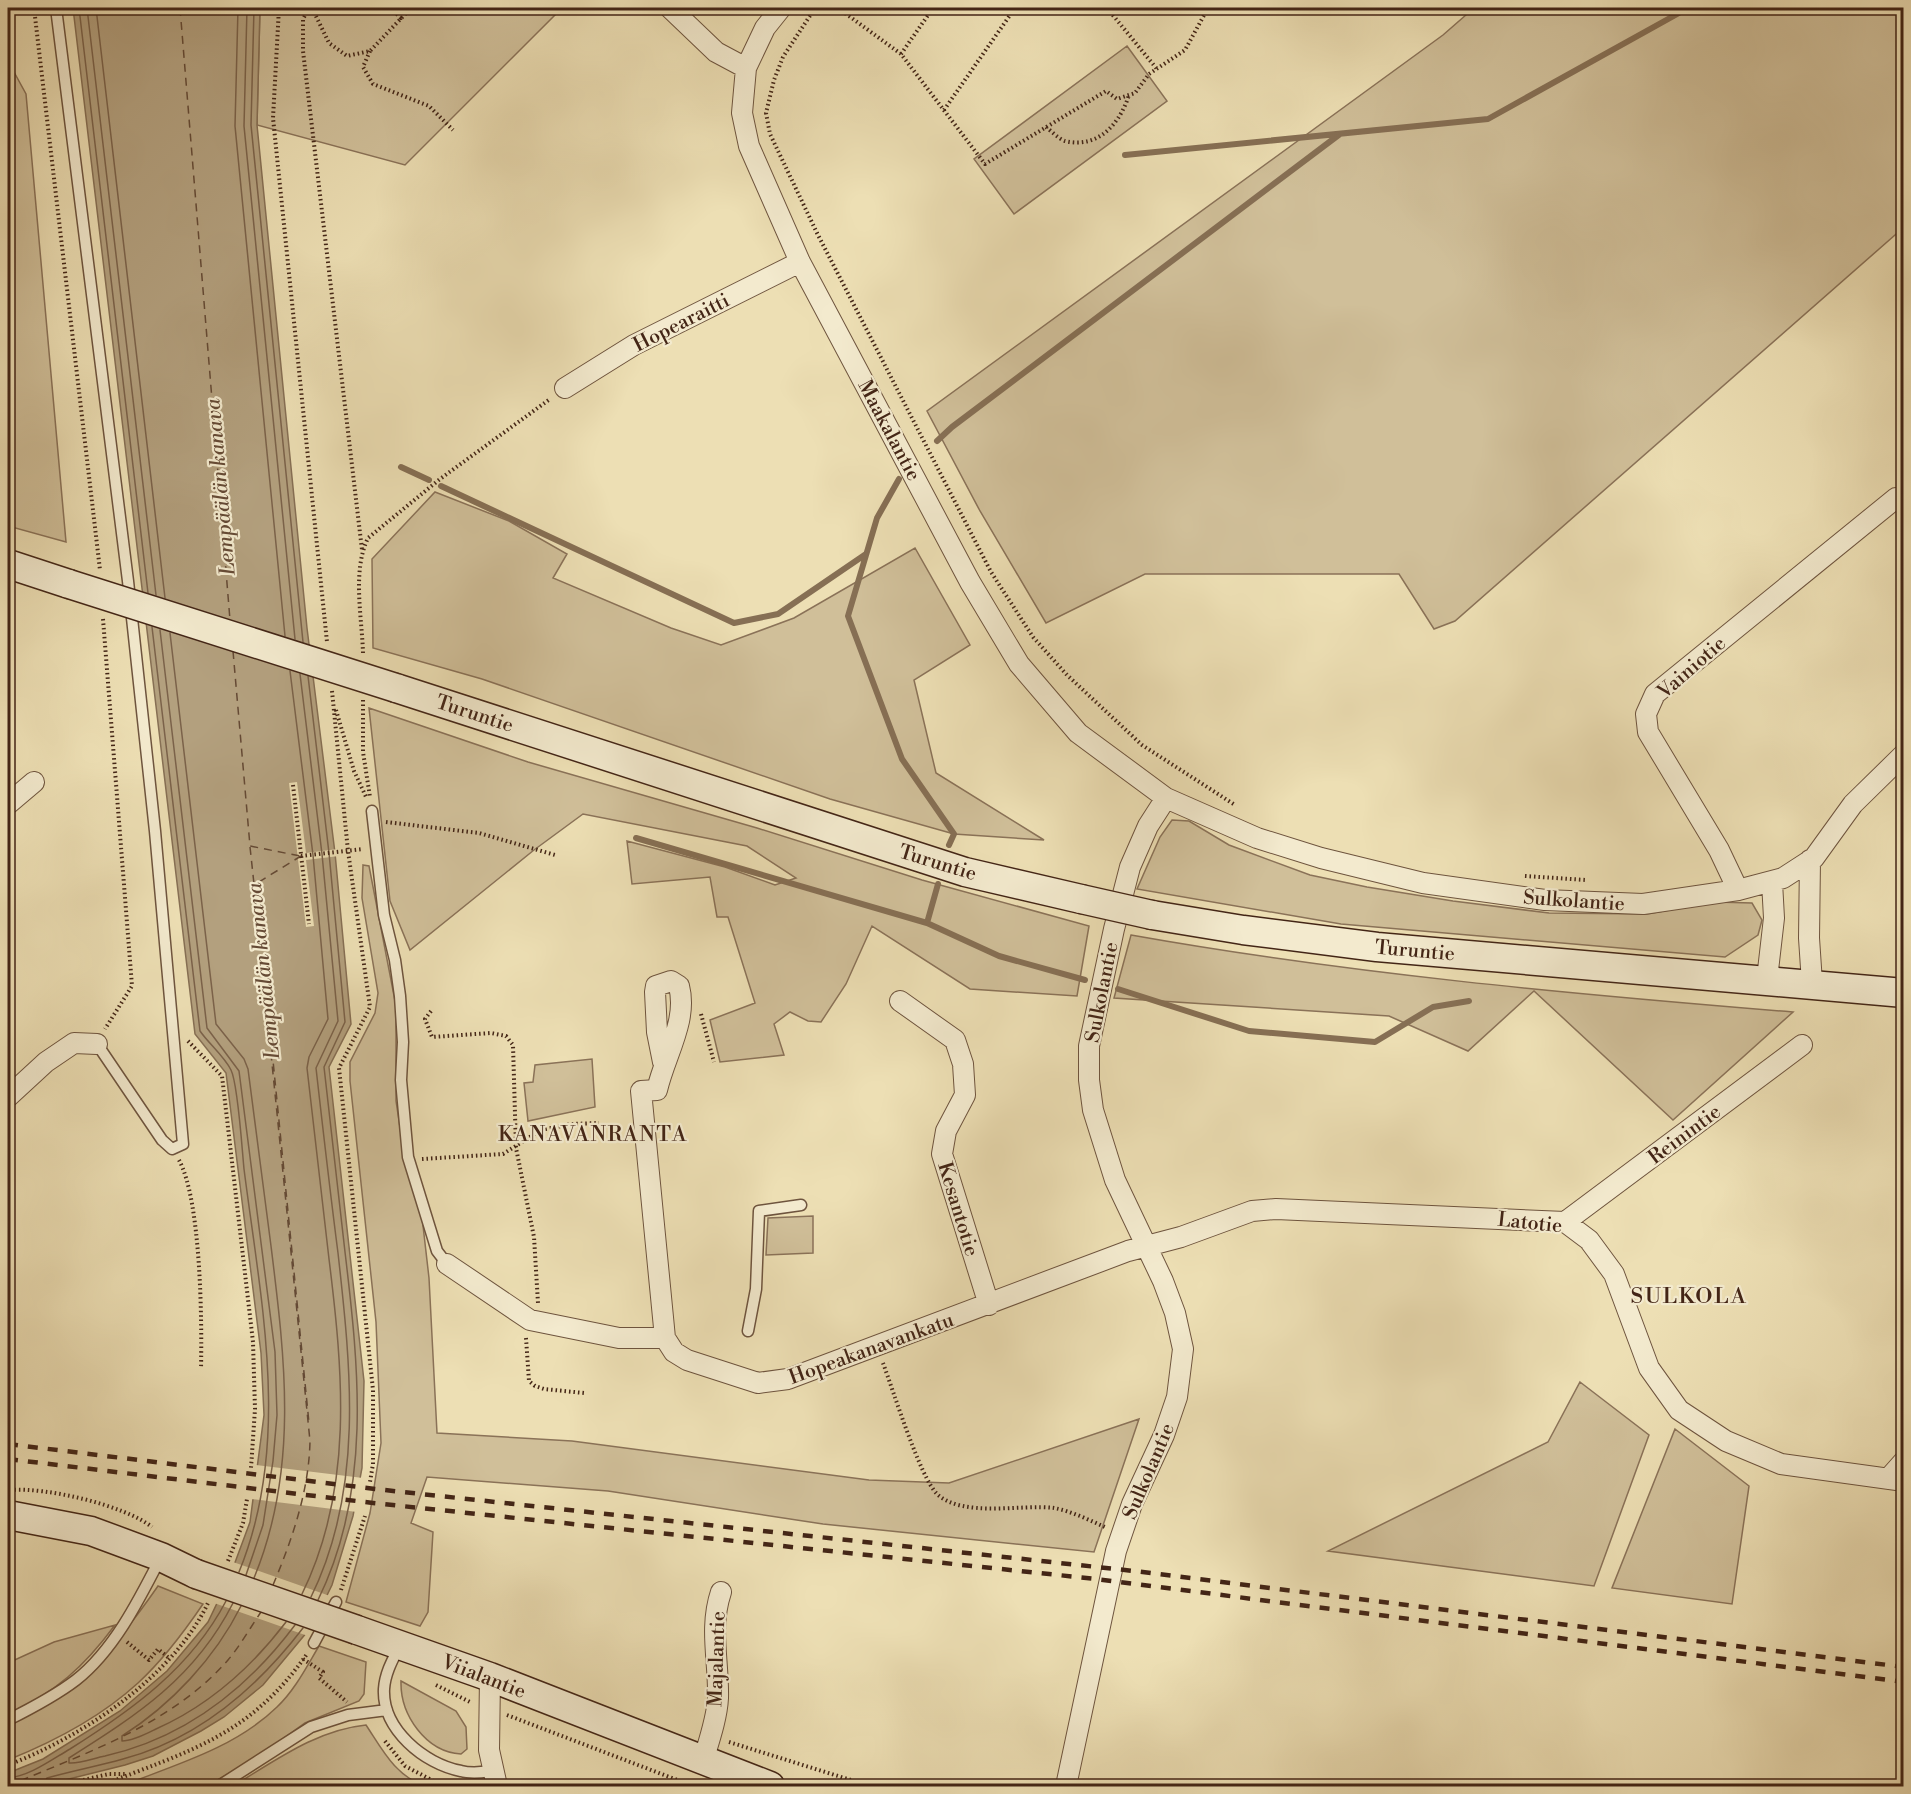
<svg xmlns="http://www.w3.org/2000/svg" width="1911" height="1794" viewBox="0 0 1911 1794" font-family="'Libre Bodoni',serif">
  <style>
    .green { fill: #d0bf99; stroke: #8a7258; stroke-width: 1.5 }
    .water { fill: #b3a07e; stroke: #866f54; stroke-width: 1.5 }
    .pier { fill: #eddfb4 }
    .lines { fill: none; stroke-linecap: round; stroke-linejoin: round }
    .shore { stroke: #7b624a; stroke-width: 1.5 }
    .stream { stroke: #866f54; stroke-width: 6 }
    .ferry { stroke: #654a35; stroke-width: 1.5; stroke-dasharray: 8 6; stroke-linecap: butt }
    .service-casing { stroke: #6e543e; stroke-width: 13 }
    .minor-casing { stroke: #6e543e; stroke-width: 22 }
    .secondary-casing { stroke: #432516; stroke-width: 31 }
    .path { stroke: #432516; stroke-width: 4; stroke-dasharray: 1.5 3; stroke-linecap: butt }
    .service { stroke: #f3eace; stroke-width: 10 }
    .minor { stroke: #f3eace; stroke-width: 20 }
    .secondary { stroke: #f3eace; stroke-width: 28 }
    .rail { stroke: #432516; stroke-width: 4.5; stroke-dasharray: 10 10; stroke-linecap: butt }
    .secondary-bridge-casing { stroke: #432516; stroke-width: 31; stroke-linecap: butt }
    .secondary-bridge { stroke: #f3eace; stroke-width: 28 }
    .labels { text-anchor: middle; stroke-width: 4.5; stroke-linejoin: round; paint-order: stroke }
    .street-label { font-size: 20px; fill: #432516; stroke: #f3eace }
    .water-label { font-size: 21px; font-style: italic; fill: #654a35; stroke: #f3eace }
    .neighbourhood-label { font-size: 21px; letter-spacing: 1.5px; fill: #432516; stroke: #f3eace }
    .quarter-label { font-size: 22px; letter-spacing: 1.5px; fill: #432516; stroke: #f3eace }
  </style>
  <rect width="100%" height="100%" fill="#eddfb4"/>
  <filter id="stains"><feTurbulence type="fractalNoise" baseFrequency=".00333" numOctaves="4"/><feColorMatrix values="0 0 0 0 .2 0 0 0 0 .09 0 0 0 0 .02 0 0 0 .5 -.17"/></filter>
  <radialGradient id="worn" r=".72"><stop offset=".6" stop-color="#630" stop-opacity="0"/><stop offset="1" stop-color="#630" stop-opacity=".3"/></radialGradient>
  <!-- green -->
  <path class="green" d="M260 8H562L405 165 257 125Z
    M1474 8H1903V228L1455 621 1434 629 1399 574H1145L1046 623 980 511 927 411 1443 35Z
    M1127 46 1167 101 1014 214 974 159Z
    M8 61 26 94 66 542 8 526Z
    M435 492 509 521 567 554 553 578 671 628 721 645 794 618 915 548 970 645 914 680 936 773 1044 840 954 834 830 799 482 679 373 648 372 559Z
    M369 708 528 762 757 828 922 880 1089 926 1077 996 970 989 872 926 846 984 821 1022 808 1021 790 1012 774 1024 784 1055 720 1062 710 1020 755 1003 728 917H717L710 877 632 884 627 841 725 867 775 885 796 878 747 846 583 814 534 850 410 950 390 901Z
    M1172 820 1189 821 1229 845 1310 875 1367 887 1453 901 1549 913 1647 914 1715 902 1752 903 1762 920 1758 935 1725 957 1341 924 1137 889 1160 837Z
    M363 865 369 866 396 1006V1101L406 1167 422 1217 429 1278 437 1433 572 1441 869 1480 949 1483 1139 1419 1094 1552 823 1524 608 1491 427 1477 411 1523 433 1532 428 1612 420 1626 346 1602 370 1513 381 1443 376 1322 350 1081V1062L375 1013 378 993 362 898Z
    M1131 935C1350 974 1572 994 1793 1012L1673 1120 1534 991 1468 1051 1389 1016 1114 998Z
    M592 1059 595 1107 528 1121 524 1083 533 1082 535 1065Z
    M813 1216V1253L766 1255 768 1218Z
    M1580 1382 1649 1435 1594 1586 1328 1551 1548 1442Z
    M1675 1429 1749 1486 1732 1604 1612 1588Z
    M158 1586 203 1604C184 1632 163 1660 138 1683 102 1716 53 1742 8 1760V1725C75 1697 117 1645 158 1586Z
    M115 1625C84 1667 56 1692 8 1714V1663L54 1642Z
    M319 1646 366 1662 364 1694 359 1701 305 1723 259 1756 207 1786H121C175 1765 235 1748 277 1707 295 1690 307 1666 319 1646Z
    M401 1681 456 1711 466 1727 467 1749 461 1754C426 1752 400 1715 401 1681Z
    M366 1725C382 1749 395 1776 425 1786H233C275 1761 316 1730 366 1725Z"/>
  <!-- water -->
  <path class="water" d="M73 8H260L257 125 307 628 335 853 351 1024 329 1067 364 1381 362 1468 353 1516 332 1585 312 1626 263 1685 224 1717 201 1731 153 1756 125 1765 41 1786H8V1773L43 1759 120 1711 167 1671 208 1622 230 1576 250 1522 264 1415 261 1353 226 1073 195 1034Z"/>
  <!-- pier -->
  <path class="pier" d="M297 782 306 853 338 849 339 856 306 860 314 926 306 927 289 783Z
    M256 1465 363 1478 357 1512 251 1499Z
    M233 1562 330 1596 308 1636 214 1603Z"/>
  <g class="lines">
    <!-- shore -->
    <path class="shore" d="M79 8 148 593
      M87 8 156 595
      M96 8 165 598
      M238 8 235 126 285 636
      M247 8 244 126 295 639
      M254 8 251 125 303 642
      M152 627 200 1031C209 1044 224 1056 231 1070 238 1084 242 1149 244 1169 261 1303 292 1443 239 1572
      M160 630 207 1028 239 1071 275 1352 277 1415 273 1461 263 1525 246 1575
      M170 633 216 1024 244 1059 248 1069C256 1128 263 1187 271 1246 285 1359 299 1469 254 1578
      M290 671 313 855 328 1019 309 1057 307 1068C314 1132 322 1195 329 1259 343 1372 354 1488 302 1594
      M300 674 322 854 338 1021 316 1068C323 1130 330 1191 338 1253 351 1369 364 1489 311 1597
      M308 676 329 853 345 1022 324 1067C331 1129 338 1191 345 1252 359 1369 372 1490 318 1600
      M233 1603C195 1678 137 1715 69 1758V1763C80 1764 94 1758 105 1756 184 1738 247 1689 295 1625
      M241 1606C215 1658 171 1705 122 1736V1741C133 1741 146 1734 156 1729 210 1705 251 1668 286 1622
      M8 1778C30 1776 51 1760 70 1749 132 1710 191 1668 226 1601
      M42 1786 47 1778C72 1771 98 1766 123 1759 198 1739 257 1688 303 1628"/>
    <!-- stream -->
    <path class="stream" d="M1125 155 1488 119 1688 8
      M937 441 952 427 1340 134
      M401 467 429 480
      M899 479 877 518 848 616 902 759 954 834 949 845
      M441 486 734 623 778 614 866 554
      M636 838 927 923 938 884
      M927 923 999 956 1085 980
      M1118 989 1249 1031 1375 1042 1433 1007 1469 1001"/>
    <!-- ferry -->
    <path class="ferry" d="M180 8 230 620
      M233 651 250 846 300 856
      M250 847 254 884
      M265 980 309 1423
      M273 1585C292 1540 309 1491 310 1441L254 885 301 856
      M8 1786C85 1753 171 1725 228 1660 240 1646 250 1628 261 1612"/>
    <!-- service casing -->
    <g class="service-casing">
      <path id="service" d="M56 8 128 581 155 831 183 1144 172 1149 162 1140 97 1044
        M372 811 384 915 395 960 400 996 403 1042 401 1080 408 1157 437 1251 447 1264
        M748 1331 756 1289 759 1211 801 1205
        M314 1643 336 1602
        M400 1645C393 1659 385 1673 384 1689 382 1729 424 1764 461 1771 472 1774 483 1772 494 1771
        M8 1720C32 1708 55 1696 76 1680 114 1650 139 1600 161 1557
        M219 1786 311 1727 348 1715 387 1710"/>
    </g>
    <!-- minor casing -->
    <g class="minor-casing">
      <path id="minor" d="M670 8 716 52 746 68
        M781 8 765 28 746 68 742 113 749 146 800 262 970 582 1019 664 1078 733 1166 798
        M565 388 634 345 800 262
        M8 804 34 782
        M1810 860 1809 938 1812 983
        M1738 890 1719 850 1648 732 1646 714 1655 694 1896 498
        M1767 979 1774 918 1772 882
        M900 1001 955 1040 963 1064 965 1095 946 1131 942 1154 989 1305
        M663 1062 657 1032 655 992 656 986 671 981 679 986C688 1021 665 1055 657 1090L641 1091 665 1338 674 1352 687 1360 758 1383 788 1379 1128 1251 1181 1237 1252 1211 1276 1209 1565 1222 1589 1240 1614 1274 1649 1368 1679 1410 1726 1441 1781 1464 1904 1481
        M8 1097 46 1062 74 1043 97 1044
        M1565 1222 1802 1045
        M447 1264 530 1320 619 1338H665
        M1888 1479 1904 1461
        M490 1677 489 1750 497 1786
        M703 1761C709 1741 717 1718 718 1698 719 1661 709 1628 721 1592
        M1066 1786 1116 1551 1132 1504 1164 1435 1177 1397 1183 1349 1175 1313 1163 1281 1115 1180 1093 1110 1089 1080V1046L1114 929 1130 867 1148 826 1166 798 1257 838 1321 858 1423 883 1545 900 1643 904 1738 890 1783 878 1814 858 1853 804 1904 754"/>
    </g>
    <!-- secondary casing -->
    <g class="secondary-casing">
      <path id="secondary" d="M8 564 69 584
        M396 688 965 872 1081 899
        M1152 915 1243 930 1377 947 1904 993
        M8 1515 91 1531 161 1557 196 1574
        M357 1630 490 1677 770 1786"/>
    </g>
    <!-- path -->
    <path class="path" d="M34 8 100 570
      M279 8 273 118 327 642
      M309 8 303 19V51L362 550
      M312 8 329 43 347 56 370 51 411 8
      M390 8 401 18 402 17
      M815 8 783 57 774 80 766 113 770 134 817 233 991 572 1033 637 1067 675 1142 745 1235 805
      M838 8 901 54 985 164 1106 91 1117 99 1135 93 1149 74 1185 50 1208 8
      M1107 8 1157 69
      M370 51 363 67 373 84 429 106 453 130
      M901 54 933 8
      M944 110 1015 8
      M1046 127C1051 131 1059 139 1065 141 1099 149 1120 123 1129 95
      M103 619 132 986 105 1029
      M363 653C362 617 352 571 368 538L440 479 550 399
      M332 691 348 851 370 1007 339 1068 373 1390V1464L370 1482
      M363 700V752L370 797
      M336 710 354 771 367 799
      M293 785 309 924
      M386 822 479 833 555 855
      M301 856 363 849
      M1525 876 1586 880
      M431 1011 425 1019 432 1037 491 1033 506 1036 513 1045 516 1148 534 1237 538 1303
      M701 1014 714 1062
      M188 1041 222 1076 253 1342 255 1409 251 1468
      M422 1159 503 1154 541 1130 571 1124 599 1123
      M179 1160C201 1201 202 1320 201 1369
      M526 1338 529 1381 535 1386 544 1389 584 1393
      M883 1363C893 1390 920 1477 937 1494 963 1518 1021 1504 1054 1508 1071 1511 1089 1520 1105 1527
      M10 1490C46 1487 124 1505 152 1527
      M228 1561 243 1523 247 1499
      M341 1590 365 1516
      M127 1642 149 1660 158 1649 169 1658
      M303 1659 323 1672 319 1678 347 1702
      M436 1685 472 1703
      M507 1715 693 1786
      M385 1741 405 1766 443 1786
      M729 1742 870 1786
      M8 1765C82 1737 173 1677 208 1603
      M57 1786 109 1774H127
      M100 1786C188 1751 249 1737 307 1654"/>
    <!-- service -->
    <use href="#service" class="service"/>
    <!-- minor -->
    <use href="#minor" class="minor"/>
    <!-- secondary -->
    <use href="#secondary" class="secondary"/>
    <!-- rail -->
    <path class="rail" d="M8 1444 375 1489 1134 1571 1904 1667
      M8 1459 373 1503 1096 1579 1904 1682"/>
    <!-- secondary-bridge casing -->
    <g class="secondary-bridge-casing">
      <path id="secondary-bridge" d="M69 584 396 688
        M1081 899 1152 915
        M196 1574 357 1630"/>
    </g>
    <!-- secondary-bridge -->
    <use href="#secondary-bridge" class="secondary-bridge"/>
  </g>
  <g class="labels">
    <!-- street labels -->
    <g class="street-label">
      <text transform="translate(681 322) rotate(-27)" y="7">Hopearaitti</text>
      <text transform="translate(890 430) rotate(62)" y="7">Maakalantie</text>
      <text transform="translate(1691 667) rotate(-41)" y="7">Vainiotie</text>
      <text transform="translate(475 713) rotate(18)" y="7">Turuntie</text>
      <text transform="translate(938 862) rotate(17)" y="7">Turuntie</text>
      <text transform="translate(1574 900) rotate(4)" y="7">Sulkolantie</text>
      <text transform="translate(1415 950) rotate(5)" y="7">Turuntie</text>
      <text transform="translate(1101 992) rotate(-79)" y="7">Sulkolantie</text>
      <text transform="translate(1684 1134) rotate(-37)" y="7">Reinintie</text>
      <text transform="translate(959 1209) rotate(73)" y="7">Kesantotie</text>
      <text transform="translate(1530 1222) rotate(6)" y="7">Latotie</text>
      <text transform="translate(871 1348) rotate(-20)" y="7">Hopeakanavankatu</text>
      <text transform="translate(1148 1471) rotate(-67)" y="7">Sulkolantie</text>
      <text transform="translate(716 1659) rotate(-88)" y="7">Majalantie</text>
      <text transform="translate(484 1676) rotate(21)" y="7">Viialantie</text>
    </g>
    <!-- water labels -->
    <g class="water-label">
      <text transform="translate(220 487) rotate(-95)" y="7">Lempäälän kanava</text>
      <text transform="translate(263 971) rotate(-96)" y="7">Lempäälän kanava</text>
    </g>
    <!-- neighbourhood labels -->
    <g class="neighbourhood-label">
      <text x="593" y="1141">KANAVANRANTA</text>
    </g>
    <!-- quarter labels -->
    <g class="quarter-label">
      <text x="1689" y="1303">SULKOLA</text>
    </g>
  </g>
  <!-- margin -->
  <rect width="1911" height="1794" fill="none" stroke="#eddfb4" stroke-width="30"/>
  <rect x="9" y="9" width="1893" height="1776" fill="none" stroke="#432516" stroke-width="3"/>
  <rect x="15" y="15" width="1881" height="1764" fill="none" stroke="#432516" stroke-width="1.5"/>
  <rect width="100%" height="100%" filter="url(#stains)"/>
  <rect width="100%" height="100%" fill="url(#worn)"/>
</svg>
